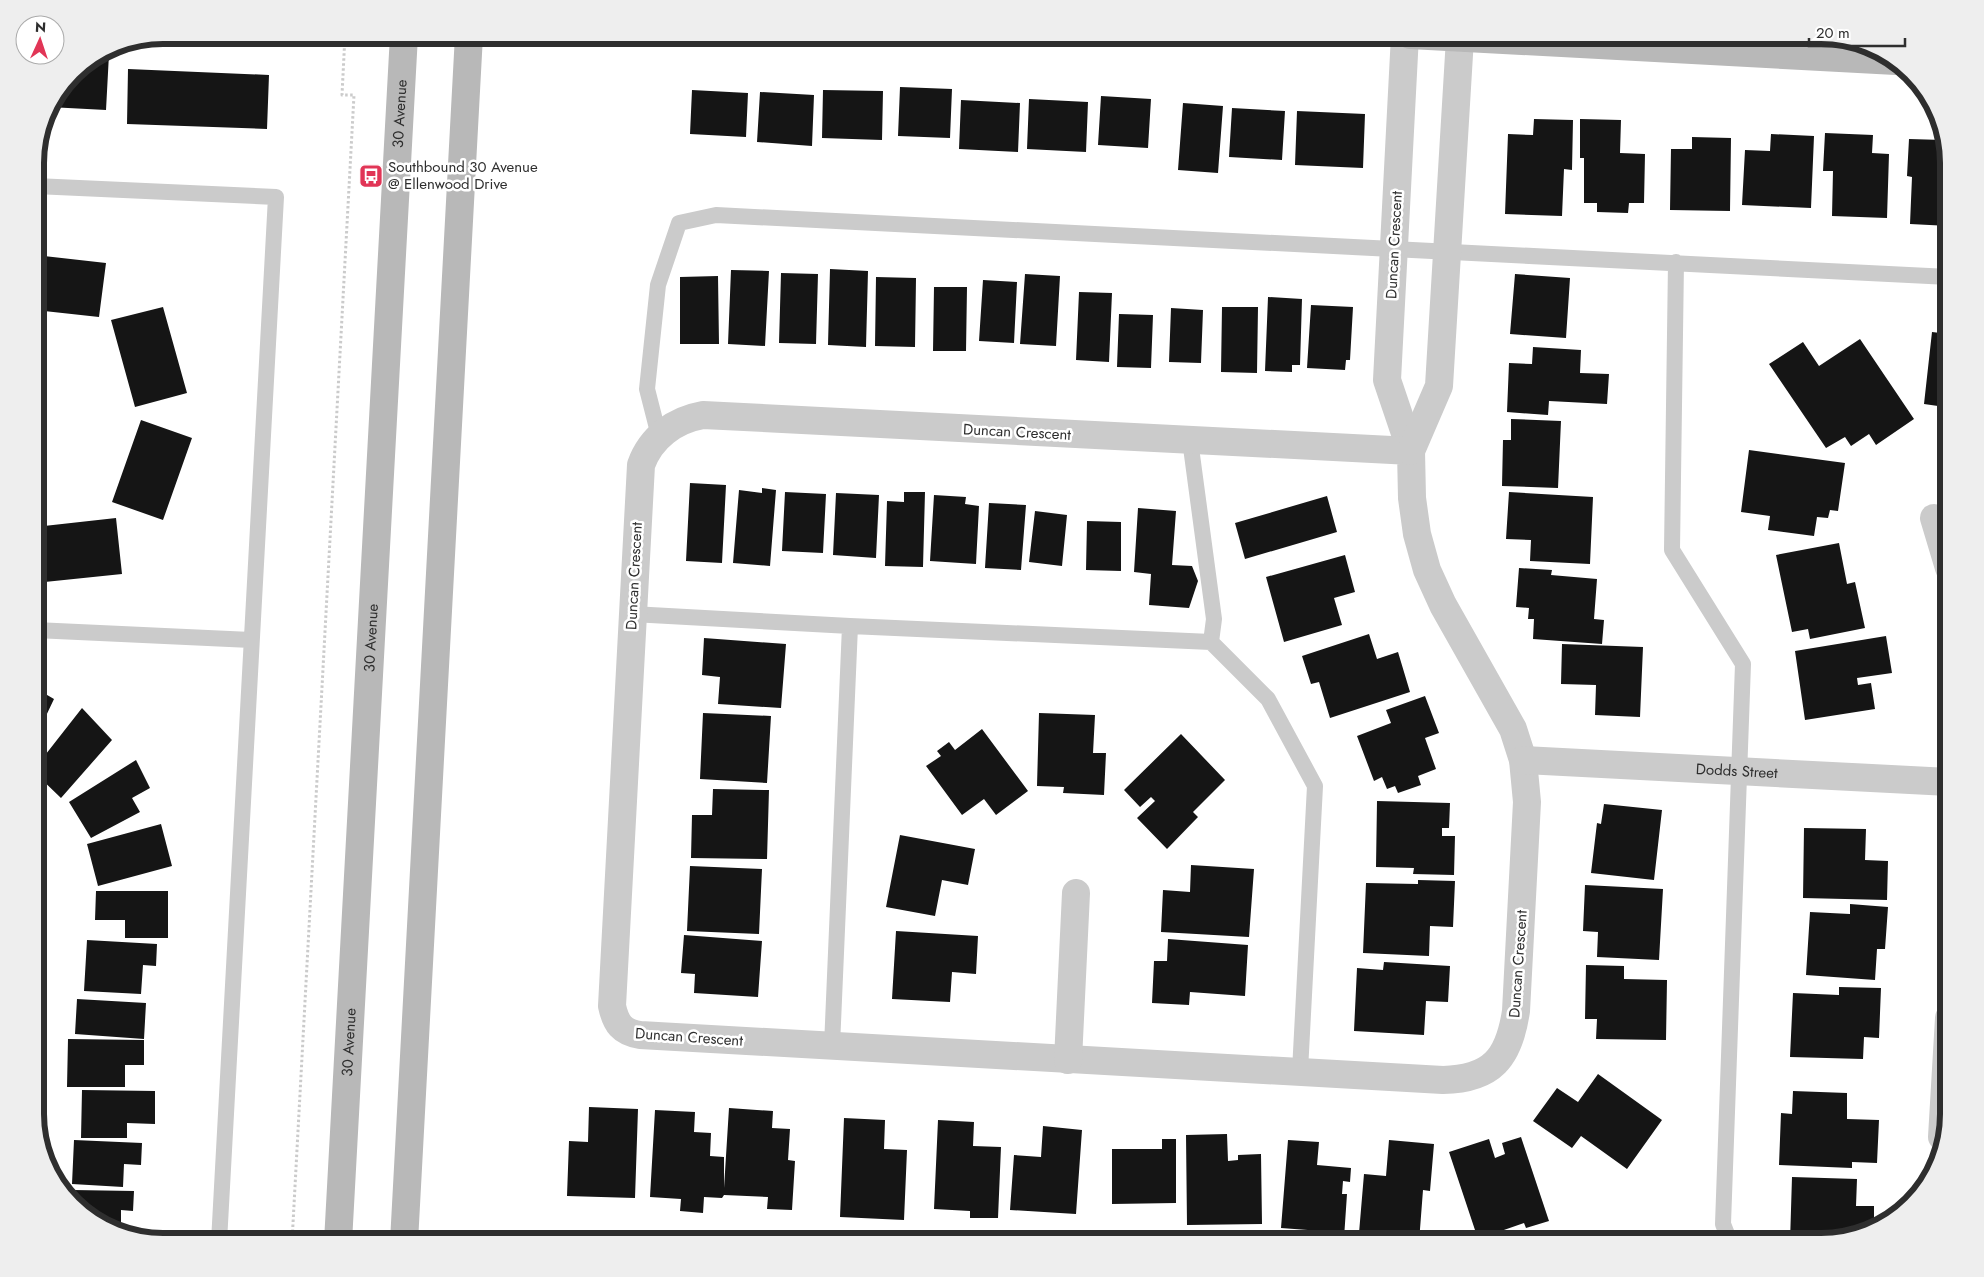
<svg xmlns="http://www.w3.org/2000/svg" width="1984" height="1277" viewBox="0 0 1984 1277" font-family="Jost,sans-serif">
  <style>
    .building { fill: #151515 }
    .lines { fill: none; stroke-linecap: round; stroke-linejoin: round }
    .path { stroke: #cbcbcb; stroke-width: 3; stroke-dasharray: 2.5 2.5; stroke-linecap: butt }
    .lane { stroke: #cbcbcb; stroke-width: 16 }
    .street { stroke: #cbcbcb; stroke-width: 28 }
    .secondary { stroke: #b8b8b8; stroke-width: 28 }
    .labels { text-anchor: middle; stroke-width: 5; stroke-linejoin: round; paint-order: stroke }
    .street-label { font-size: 15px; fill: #2e2e2e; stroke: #fff }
    .poi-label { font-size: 15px; fill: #2e2e2e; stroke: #fff; text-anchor: start }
    .rim { fill: none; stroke: #2e2e2e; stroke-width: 6 }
  </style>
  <rect width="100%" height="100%" fill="#fff"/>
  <!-- building -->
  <path class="building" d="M100 54H109L106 110 49 107 73 72Z
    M128 69 269 75 267 129 127 124Z
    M900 87 952 89 950 138 898 136Z
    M692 90 748 93 746 137 690 134Z
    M823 90 883 91 882 140 822 138Z
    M760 92 814 95 812 146 757 142Z
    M1101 96 1151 99 1148 148 1098 145Z
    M1029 99 1088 102 1086 152 1027 149Z
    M961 100 1020 103 1018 152 959 149Z
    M1183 103 1223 106 1218 173 1178 170Z
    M1232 108 1285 111 1282 160 1229 157Z
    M1297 111 1365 114 1363 168 1295 165Z
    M1534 119 1573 120 1572 170 1564 169 1562 216 1505 214 1508 134 1533 135Z
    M1580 119 1621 120 1620 153 1645 154 1644 203H1629L1628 213 1597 212V203H1584V158H1580Z
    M1825 133 1873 135 1872 153 1889 154 1887 218 1832 216 1833 171H1823Z
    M1771 134 1814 136 1811 208 1742 205 1745 150 1770 151Z
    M1692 137 1731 138 1730 211 1670 210 1671 149H1692Z
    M1909 139 1943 140 1949 162V226L1910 224 1912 177 1907 176Z
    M35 255 106 263 99 317 35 310Z
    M830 269 868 271 866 347 828 345Z
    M731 270 769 271 765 346 728 344Z
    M781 273 818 274 816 344 779 343Z
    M1025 274 1060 276 1056 346 1020 344Z
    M1515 274 1570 278 1566 338 1510 334Z
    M718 276 719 344H680V277Z
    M876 277 916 278 915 347 875 346Z
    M983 280 1017 282 1014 343 979 341Z
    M934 287H967L966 351H933Z
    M1079 292 1112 293 1109 362 1076 360Z
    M1268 297 1302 299 1300 365H1292V372L1265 371Z
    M1311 305 1353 307 1350 360H1346L1345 370 1307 368Z
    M163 307 187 393 135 407 111 320Z
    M1222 307H1258L1257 373 1221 372Z
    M1171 308 1203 310 1201 363 1169 362Z
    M1119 314 1153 315 1151 368 1117 367Z
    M1932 332 1949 334V422L1943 421 1945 407 1924 404Z
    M1860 339 1914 419 1876 445 1869 434 1851 446 1845 437 1826 448 1769 364 1803 342 1819 366Z
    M1533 347 1581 350 1580 373 1609 374 1607 404 1549 401 1548 415 1507 412 1509 363 1532 364Z
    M1511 419 1561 421 1558 488 1502 486 1503 440H1511Z
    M141 420 192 438 163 520 112 502Z
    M1749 450 1845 463 1838 511 1830 510 1828 518 1817 517 1814 536 1768 530 1770 516 1741 512Z
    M690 483 726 485 722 563 686 561Z
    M762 488 776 490 770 566 733 563 739 490 762 493Z
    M785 492 826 494 823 553 782 551Z
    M904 492H925L923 567 885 566 887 501 904 502Z
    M1509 492 1593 497 1590 564 1530 561 1531 540 1506 539Z
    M836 493 879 495 876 558 833 555Z
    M934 495 966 497 965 504 979 506 976 564 930 561Z
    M1327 496 1337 532 1245 559 1235 523Z
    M989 503 1026 505 1021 570 985 568Z
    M1138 508 1176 511 1172 565 1192 566 1198 581 1189 608 1149 605 1151 574 1134 572Z
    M1035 511 1067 515 1062 566 1029 562Z
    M116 518 122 574 35 583V527Z
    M1087 521 1121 522V571L1086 570Z
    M1839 543 1847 584 1855 582 1865 628 1810 639 1808 629 1792 632 1776 555Z
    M1345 555 1355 592 1334 598 1342 625 1284 642 1266 577Z
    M1519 568 1552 570 1551 575 1597 579 1594 619 1604 620 1602 644 1533 639 1534 619H1528L1529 608 1516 607Z
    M1369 634 1377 659 1398 652 1410 692 1330 718 1319 682 1311 684 1302 656Z
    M1886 636 1892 673 1857 678 1858 685 1871 683 1875 709 1805 720 1795 651Z
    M704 638 786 644 781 708 718 704 720 677 702 675Z
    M1562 644 1643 647 1640 717 1595 715 1596 685 1561 684Z
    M35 688 54 699 35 739Z
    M1425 696 1439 733 1425 738 1436 769 1418 776 1421 785 1398 793 1395 786 1387 789 1382 777 1374 781 1357 736 1391 723 1386 710Z
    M82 708 112 740 61 798 35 773V768Z
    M703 713 771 716 767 783 700 779Z
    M1039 713 1095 715 1093 753H1106L1104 795 1063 793 1064 787 1037 786Z
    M982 729 1028 791 996 815 984 799 962 815 926 766 941 756 937 751 949 742 955 750Z
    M1181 734 1225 780 1193 812 1198 817 1167 849 1137 818 1155 801 1151 797 1140 807 1124 790Z
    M136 760 150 788 132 798 140 812 91 838 69 802Z
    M713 789 769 790 767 859 691 858 692 815H712Z
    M1377 801 1450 803 1449 828H1442V836H1455L1454 875 1413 874 1414 868 1376 867Z
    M1604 804 1662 810 1654 880 1591 873 1597 823 1601 824Z
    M161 824 172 866 98 886 87 844Z
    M1804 828 1866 829 1865 860 1888 861 1887 900 1803 898Z
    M900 835 975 849 968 885 942 880 935 916 886 907Z
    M1191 865 1254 869 1249 937 1161 932 1163 890 1190 892Z
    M690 866 762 869 759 934 687 931Z
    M1418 880 1455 881 1453 927 1430 926 1429 956 1363 953 1366 883 1418 884Z
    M1585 885 1663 889 1659 960 1597 957 1598 932 1583 931Z
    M96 891H168V938H125V920H95Z
    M1850 904 1888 907 1885 949H1877L1875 980 1806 975 1810 912 1850 914Z
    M896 931 978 936 976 974 952 972 950 1002 892 999Z
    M684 935 762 941 758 997 694 993 695 974 681 973Z
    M1168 939 1248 945 1245 996 1190 992 1189 1005 1152 1003 1154 961H1167Z
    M87 940 157 944 156 966 143 965 141 994 84 991Z
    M1384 962 1450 966 1448 1002 1426 1001 1424 1035 1354 1031 1357 968 1383 970Z
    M1586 965 1624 966V979L1667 980 1666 1040 1596 1039 1597 1019H1585Z
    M1839 987 1881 988 1879 1038 1864 1037 1863 1059 1790 1057 1793 993 1839 995Z
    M77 999 146 1003 144 1039 75 1034Z
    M68 1039 144 1040V1065H125V1087H67Z
    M1598 1074 1662 1120 1627 1169 1581 1136 1572 1148 1533 1121 1557 1088 1578 1102Z
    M82 1090 155 1091V1124L127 1123V1138H81Z
    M1793 1091 1847 1093V1119L1879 1120 1877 1163 1852 1162V1168L1779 1165 1781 1113 1792 1114Z
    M589 1107 638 1109 635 1198 567 1196 569 1141 588 1142Z
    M729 1108 773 1111 772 1128 790 1129 788 1160 795 1161 792 1210 767 1209 768 1197 724 1195 722 1198 704 1197 703 1213 680 1211 681 1199 650 1197 655 1110 695 1112 694 1132 711 1133 710 1156 724 1157V1188Z
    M844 1118 885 1120 884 1149 907 1150 904 1220 840 1217Z
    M938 1120 974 1122 973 1146 1001 1147 998 1218H970V1211L934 1209Z
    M1043 1126 1082 1130 1076 1214 1010 1210 1014 1155 1041 1157Z
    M1227 1134 1228 1161 1238 1160V1155L1261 1154 1262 1224 1187 1225 1186 1135Z
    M1521 1137 1549 1221 1526 1228 1524 1223 1478 1239 1449 1152 1489 1139 1495 1158 1505 1154 1502 1143Z
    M1162 1139H1176V1203L1112 1204V1149H1162Z
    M74 1140 142 1143 141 1165 124 1164 123 1187 72 1184Z
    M1288 1140 1319 1142 1317 1165 1351 1168 1350 1182 1343 1181 1342 1194H1347L1344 1238 1321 1236V1231L1281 1228Z
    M1389 1140 1434 1144 1430 1191 1423 1190 1419 1242 1368 1239 1369 1234 1359 1233 1364 1174 1386 1176Z
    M1792 1177 1857 1179 1856 1206H1874V1228L1822 1242H1790Z
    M73 1190 134 1191 133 1211 121 1210V1229L92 1221 73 1201Z"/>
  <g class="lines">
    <!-- path -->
    <path class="path" d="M292 1242 354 95H342L345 35"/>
    <!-- lane -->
    <path class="lane" d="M35 186 276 197 219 1242
      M1676 262 1672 550 1743 664 1723 1224 1730 1242
      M659 436 647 389 658 285 679 223 716 215 1949 277
      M1190 440 1214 619 1211 642
      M632 614 850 626 1211 642 1268 699 1315 786 1300 1071
      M35 630 251 640
      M832 1046 850 626"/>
    <!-- street -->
    <g class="street">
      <path d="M1405 35 1387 380 1411 451"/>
      <path d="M703 415 1411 451 1412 498 1417 534 1427 570 1443 605 1513 729 1523 760 1527 802 1516 1011C1509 1058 1492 1079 1443 1080L640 1035C622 1032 616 1024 612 1006L641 465C651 437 675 420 703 415Z"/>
      <path d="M1411 451 1439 386 1460 38"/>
      <path d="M1934 518 1949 568"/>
      <path id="s1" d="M1523 760 1949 782"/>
      <path d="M1068 1060 1076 893"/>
      <path d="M1942 1137 1949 1018"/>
    </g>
    <!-- secondary -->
    <g class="secondary">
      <path d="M1410 35 1896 61"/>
      <path id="s2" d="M338 1242 404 35"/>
      <path d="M404 1242 469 35"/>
    </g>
  </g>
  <!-- icons -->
  <defs>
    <g id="bus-square" transform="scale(1.25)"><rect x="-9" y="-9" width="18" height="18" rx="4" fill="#e13556" stroke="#fff"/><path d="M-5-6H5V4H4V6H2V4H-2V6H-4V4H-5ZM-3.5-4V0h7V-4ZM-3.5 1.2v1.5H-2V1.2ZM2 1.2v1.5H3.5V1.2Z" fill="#fff"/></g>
  </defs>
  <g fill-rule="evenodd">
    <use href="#bus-square" x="371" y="176"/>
  </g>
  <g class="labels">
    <!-- street labels -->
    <g class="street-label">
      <text dy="5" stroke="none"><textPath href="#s2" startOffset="1130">30 Avenue</textPath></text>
      <text transform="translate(1394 245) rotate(-87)" y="5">Duncan Crescent</text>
      <text transform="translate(1017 432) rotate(3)" y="5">Duncan Crescent</text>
      <text transform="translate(634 576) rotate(-87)" y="5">Duncan Crescent</text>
      <text dy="5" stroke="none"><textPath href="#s2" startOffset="605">30 Avenue</textPath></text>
      <text dy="5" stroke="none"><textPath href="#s1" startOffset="214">Dodds Street</textPath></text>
      <text transform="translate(1518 964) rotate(-86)" y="5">Duncan Crescent</text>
      <text transform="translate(689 1037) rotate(4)" y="5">Duncan Crescent</text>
      <text dy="5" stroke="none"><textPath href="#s2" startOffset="200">30 Avenue</textPath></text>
    </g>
    <!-- poi labels -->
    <g class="poi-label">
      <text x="388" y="172">Southbound 30 Avenue<tspan x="388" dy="17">@ Ellenwood Drive</tspan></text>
    </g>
  </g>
  <!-- crop -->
  <path d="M0 0H1984V1277H0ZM163 44H1821A119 119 0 0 1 1940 163V1114A119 119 0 0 1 1821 1233H163A119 119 0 0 1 44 1114V163A119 119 0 0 1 163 44Z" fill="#eee" fill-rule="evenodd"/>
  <path class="rim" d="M163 44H1821A119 119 0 0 1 1940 163V1114A119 119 0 0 1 1821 1233H163A119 119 0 0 1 44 1114V163A119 119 0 0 1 163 44Z"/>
  <!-- north arrow -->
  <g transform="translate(40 40) rotate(3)"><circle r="24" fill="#ffffff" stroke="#ababab"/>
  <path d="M0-4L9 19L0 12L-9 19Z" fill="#e13556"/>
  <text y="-8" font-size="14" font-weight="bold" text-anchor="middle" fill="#2e2e2e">N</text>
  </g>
  <!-- scale -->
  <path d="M1809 38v8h96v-8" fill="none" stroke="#2e2e2e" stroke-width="2.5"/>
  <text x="1816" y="38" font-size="15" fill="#2e2e2e" stroke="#ffffff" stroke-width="4" paint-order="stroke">20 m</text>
</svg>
